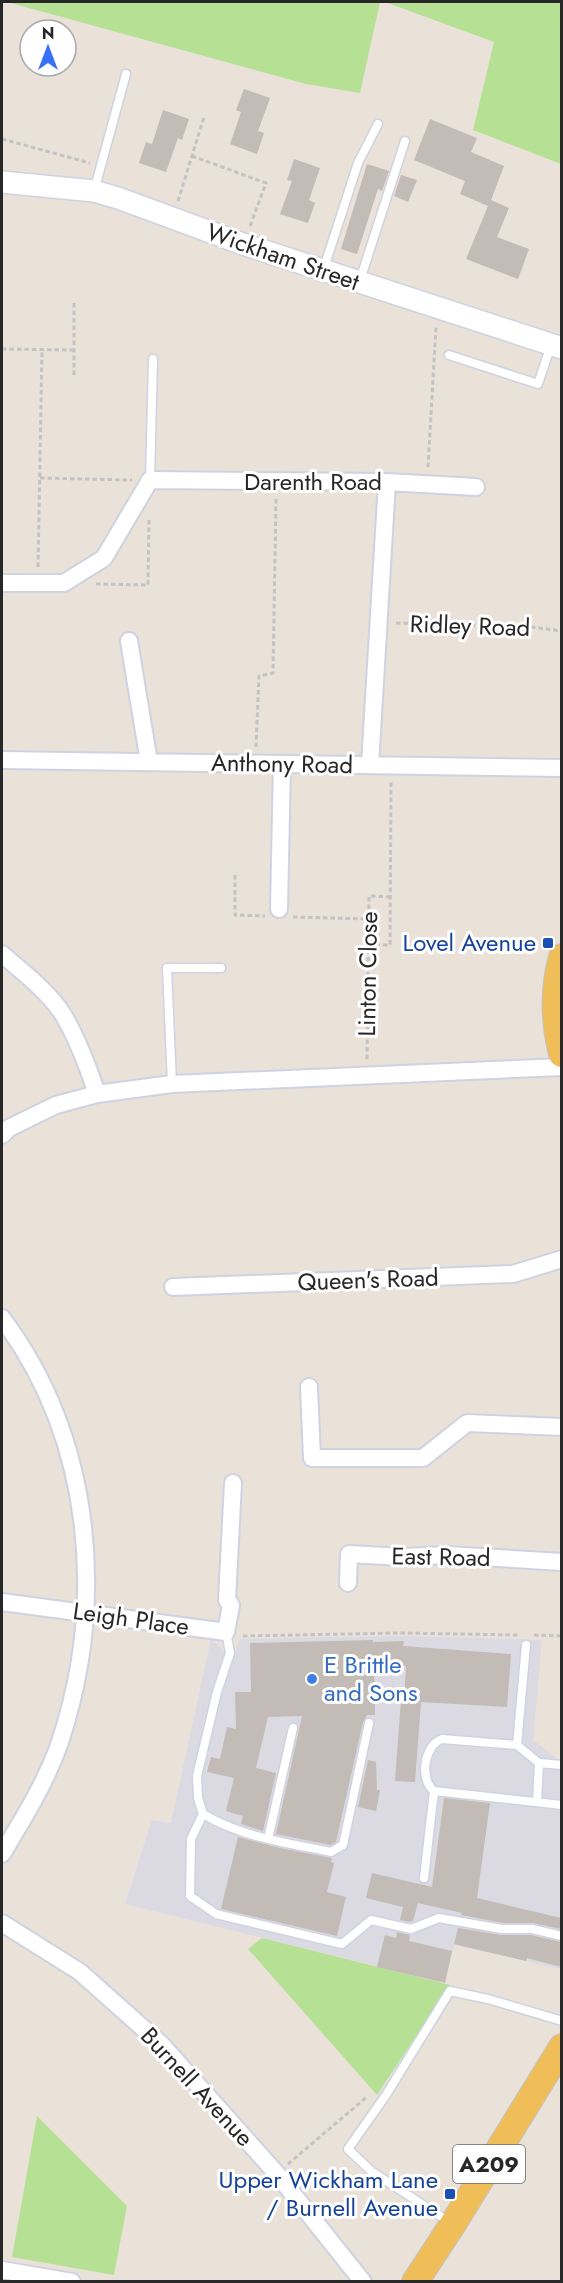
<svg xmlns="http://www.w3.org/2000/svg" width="563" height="2283" viewBox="0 0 563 2283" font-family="Jost,sans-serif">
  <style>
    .industrial { fill: #dbdae2 }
    .green { fill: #b6e195 }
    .building { fill: #c2bbb6 }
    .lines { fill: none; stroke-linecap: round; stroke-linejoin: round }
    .service-casing { stroke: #ced3e1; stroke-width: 11 }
    .minor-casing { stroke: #ced3e1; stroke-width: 20 }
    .tertiary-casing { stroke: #ced3e1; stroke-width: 24 }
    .primary-casing { stroke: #c3c3c3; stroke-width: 28 }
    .path { stroke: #c3c3c3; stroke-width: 3; stroke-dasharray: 4.5 3; stroke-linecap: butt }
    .service { stroke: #fff; stroke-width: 8 }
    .minor { stroke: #fff; stroke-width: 16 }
    .tertiary { stroke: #fff; stroke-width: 21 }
    .primary { stroke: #efbe59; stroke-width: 26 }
    .transit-dot { fill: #1a4fb4; stroke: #fff; stroke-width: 2 }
    .shop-dot { fill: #3f7fe0; stroke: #fff; stroke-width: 2 }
    .labels { text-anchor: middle; stroke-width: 6; stroke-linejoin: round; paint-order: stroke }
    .shield { fill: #fff; stroke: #686868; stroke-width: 1.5 }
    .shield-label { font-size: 22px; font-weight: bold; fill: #272727 }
    .street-label { font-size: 24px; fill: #272727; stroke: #fff }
    .transit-label { font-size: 24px; fill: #164399; stroke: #fff; text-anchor: end }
    .shop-label { font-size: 24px; fill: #366cbe; stroke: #fff; text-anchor: start }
  </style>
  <rect width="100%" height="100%" fill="#eae1d9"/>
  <!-- industrial -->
  <path class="industrial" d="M400 1636 542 1640 533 1740 558 1759 561 1760V1969L454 1945 445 1983 125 1904 152 1820 171 1823 211 1639 225 1652 234 1654 240 1639Z"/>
  <!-- green -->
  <path class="green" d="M7 2H380L360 93 306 84Z
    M385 2H561V164L473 130 494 42Z
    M262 1938 450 1985 377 2095 248 1949Z
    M37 2116 127 2206 114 2275 12 2257Z"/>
  <!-- building -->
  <path class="building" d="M244 89 270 98 258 131 264 133 257 154 230 144 241 112 236 110Z
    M163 110 189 119 182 140 178 138 166 172 139 163 146 142 152 144Z
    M430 119 477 138 471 152 504 166 491 200 509 208 497 237 529 249 518 279 466 259 488 206 460 194 465 181 414 160Z
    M294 159 320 168 309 200 315 203 308 223 280 214 292 181 287 180Z
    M367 164 389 171 382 191 378 189 357 254 341 249Z
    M401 175 417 180 408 202 394 196Z
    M373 1640V1642L404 1641 403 1646 511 1654 507 1707 421 1702 415 1782 395 1781 401 1700H404L406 1666 374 1667 375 1715H367L363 1722 336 1842 330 1845 276 1834 302 1716 268 1717 256 1768 276 1773 263 1831 241 1824 243 1816 226 1811 234 1778 207 1772 211 1757 220 1759 227 1727 236 1729 235 1692H251L250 1643Z
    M368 1760 376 1762 377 1790H380L376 1811 358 1807Z
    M444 1798 490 1803 477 1898 561 1918V1929L533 1923H503L461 1915 462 1913 418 1903 413 1921 410 1922 400 1920 403 1907 366 1898 372 1873 432 1887Z
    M238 1837 280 1848 332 1858 331 1862 334 1863 327 1892 346 1897 337 1936 221 1909Z
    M458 1928 501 1935H531L561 1942V1967L527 1958 526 1961 454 1944Z
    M397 1932 410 1935 409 1941 452 1951 445 1983 377 1967 385 1935 396 1938Z"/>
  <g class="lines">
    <!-- service casing -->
    <g class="service-casing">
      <path id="service" d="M94 191 126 74
        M323 271 358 163 378 124
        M360 280 405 141
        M449 355 538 384 551 345
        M150 480 153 359
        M172 1084 167 968H221
        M226 1632 230 1653 217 1692 197 1776 198 1798 203 1814 191 1839 190 1896 216 1914 342 1944 371 1920 411 1929 439 1918 502 1929H532L562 1936
        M517 1745 526 1645
        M539 1763 562 1765
        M537 1802 539 1763 517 1745 442 1739C424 1745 419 1779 434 1791L562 1805
        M203 1814C241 1837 288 1843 331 1852L343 1845 369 1723
        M268 1839 293 1728
        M424 1878 434 1791
        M451 2223 371 2171 348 2149 386 2095 450 1991 488 1999 562 2021"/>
    </g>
    <!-- minor casing -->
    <g class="minor-casing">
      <path id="minor" d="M2 583H64L104 558 150 480 387 482 476 487
        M129 641 149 762
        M2 760 562 768
        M370 765 387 482
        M279 909 282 764
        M2 954C21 971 48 991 62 1013 77 1037 88 1067 97 1094
        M2 1135 9 1128 56 1105 97 1094 172 1084 562 1067
        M173 1287 513 1274 562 1259
        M2 1318C93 1440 107 1602 59 1745 45 1784 23 1819 2 1854
        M309 1387 312 1458H423L467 1423 562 1427
        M348 1583 349 1554 403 1557 448 1555 562 1562
        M2 1602 226 1632 231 1605 227 1600 233 1483
        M2 1923 80 1972 162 2045 277 2174 363 2282
        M2 2270 72 2282"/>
    </g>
    <!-- tertiary casing -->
    <g class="tertiary-casing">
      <path id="tertiary" d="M2 182 94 191 118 198 243 244 562 348"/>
    </g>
    <!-- primary casing -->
    <g class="primary-casing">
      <path id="primary" d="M562 957C553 989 554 1022 562 1054
        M415 2282 453 2224 562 2047"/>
    </g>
    <!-- path -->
    <path class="path" d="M2 139 90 163
      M192 156 266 183 250 226
      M178 201 204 117
      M74 303V377
      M2 349 74 350
      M428 467 436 327
      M40 478 132 480
      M38 567 42 350
      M96 584 148 585 149 517
      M396 623 532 627 562 631
      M256 747 259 676 273 673 276 498
      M235 875V915L265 916
      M293 917 369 919
      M368 944 390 945 391 782
      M367 1059 369 896 392 897
      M534 1635 562 1636
      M243 1636 398 1633 518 1635
      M288 2164 368 2096"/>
    <!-- service -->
    <use href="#service" class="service"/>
    <!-- minor -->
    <use href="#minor" class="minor"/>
    <!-- tertiary -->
    <use href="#tertiary" class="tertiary"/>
    <!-- primary -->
    <use href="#primary" class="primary"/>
  </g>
  <!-- markers -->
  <g class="transit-dot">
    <rect x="542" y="937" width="12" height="12" rx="3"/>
    <rect x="444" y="2188" width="12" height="12" rx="3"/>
  </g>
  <circle class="shop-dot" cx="312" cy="1679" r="6"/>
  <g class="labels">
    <!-- shield labels -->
    <rect class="shield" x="453" y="2145" width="72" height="38" rx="4.5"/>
    <g class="shield-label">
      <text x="489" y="2172">A209</text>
    </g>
    <!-- street labels -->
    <g class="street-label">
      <text transform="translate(283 257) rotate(19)" y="8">Wickham Street</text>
      <text x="313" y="490">Darenth Road</text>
      <text transform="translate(470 626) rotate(2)" y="8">Ridley Road</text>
      <text transform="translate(282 764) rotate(1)" y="8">Anthony Road</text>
      <text transform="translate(368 974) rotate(-89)" y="8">Linton Close</text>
      <text transform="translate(368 1280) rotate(-2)" y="8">Queen's Road</text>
      <text transform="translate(441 1557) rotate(1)" y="8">East Road</text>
      <text transform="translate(131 1619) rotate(8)" y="8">Leigh Place</text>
      <text transform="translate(197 2087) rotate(47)" y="8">Burnell Avenue</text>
    </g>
    <!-- transit labels -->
    <g class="transit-label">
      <text x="536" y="951">Lovel Avenue</text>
      <text x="438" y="2188">Upper Wickham Lane<tspan x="438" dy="28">/ Burnell Avenue</tspan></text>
    </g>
    <!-- shop labels -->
    <g class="shop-label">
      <text x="324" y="1673">E Brittle<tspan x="324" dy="28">and Sons</tspan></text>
    </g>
  </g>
  <!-- border -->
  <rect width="563" height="2283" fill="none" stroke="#272727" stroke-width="6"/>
  <!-- north arrow -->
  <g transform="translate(48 48)"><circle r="28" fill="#ffffff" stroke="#a9a9a9" stroke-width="1.5"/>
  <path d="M0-4.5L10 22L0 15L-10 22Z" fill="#386ef8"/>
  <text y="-9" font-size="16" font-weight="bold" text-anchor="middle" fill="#272727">N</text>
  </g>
</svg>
